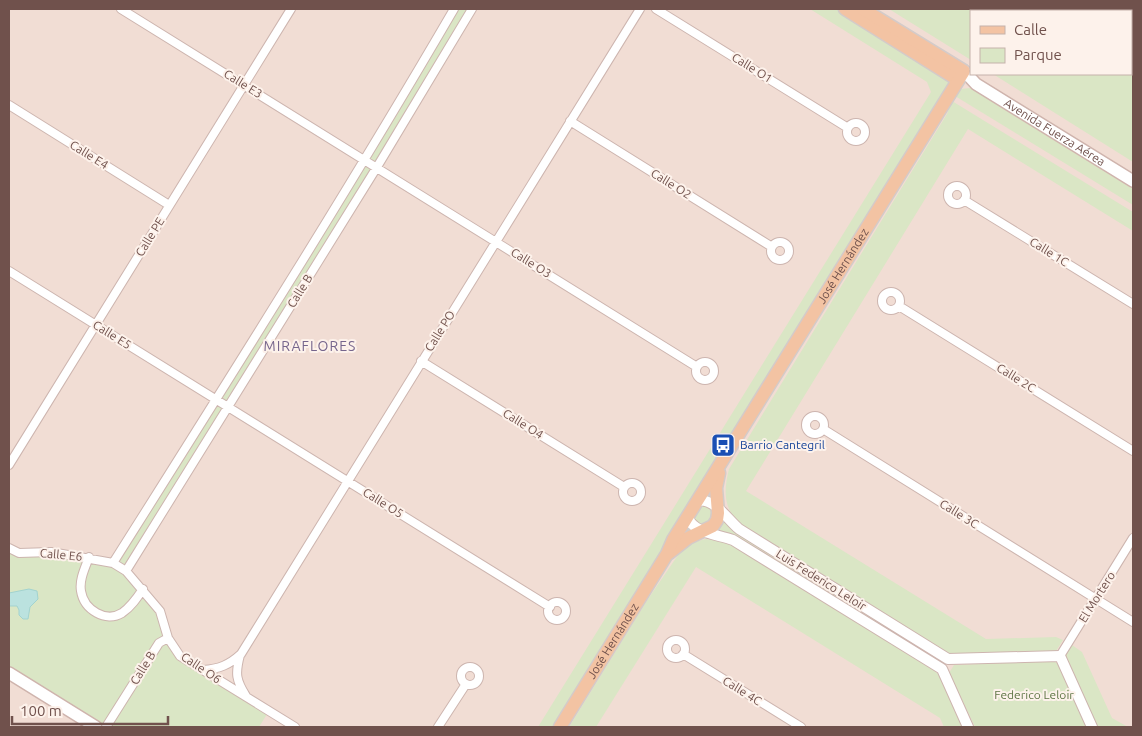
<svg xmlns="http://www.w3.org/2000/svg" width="1142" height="736" viewBox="0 0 1142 736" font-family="Ubuntu,sans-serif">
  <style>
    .residential { fill: #f1ddd4; fill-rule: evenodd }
    .green { fill: #dae6c5 }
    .water { fill: #bbe2df; stroke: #a2d3cf }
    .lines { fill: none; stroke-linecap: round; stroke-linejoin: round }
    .minor-casing { stroke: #cdb5af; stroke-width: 10 }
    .tertiary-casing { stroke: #cdb5af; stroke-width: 12 }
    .secondary-casing { stroke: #cfb4ad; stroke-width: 14 }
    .primary-casing { stroke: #d4cbc9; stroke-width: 15 }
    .minor { stroke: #fff; stroke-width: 8 }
    .tertiary { stroke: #fff; stroke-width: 10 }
    .secondary { stroke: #fff; stroke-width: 11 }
    .primary { stroke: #f3c3a3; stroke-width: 12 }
    .labels { text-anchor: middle; stroke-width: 4; stroke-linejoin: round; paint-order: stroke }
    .street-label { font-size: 12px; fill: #70514c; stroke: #fdf2eb }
    .transit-label { font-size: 12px; fill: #164399; stroke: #fdf2eb; text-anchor: start }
    .park-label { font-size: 12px; fill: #5e7545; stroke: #fdf2eb }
    .neighbourhood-label { font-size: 14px; letter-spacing: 1px; fill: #76658c; stroke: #fdf2eb }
  </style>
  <rect width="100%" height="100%" fill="#faede5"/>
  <!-- residential -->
  <path class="residential" d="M9 9H1133V727H9ZM971 11H1131V74H971Z"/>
  <!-- green -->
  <path class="green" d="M454 9H472L126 571 165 624 180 656 269 711 259 727H96L9 673V548L19 553 51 552 113 563Z
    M810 9H863L964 71 723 461 717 520 677 546 560 727H538L931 92 927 82Z
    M889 9H1133V162L993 74H1131V11H971V60Z
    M970 88 1133 189V205L955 96 961 89Z
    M952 101 1133 212V231L968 129 746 491 986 639 1056 637 1063 640 1056 651 1050 653 953 655 944 653 746 531C725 511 722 497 729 469L947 114Z
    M724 521 737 532 941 660 939 663 717 532Z
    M706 539 731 543 932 668 940 676 962 727H944L940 718 696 567 596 727H569L646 602 676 558C683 548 694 541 706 539Z
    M1072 645 1082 652 1112 718 1128 727H1097L1066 662V654Z
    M1054 661 1059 665 1087 727H975L949 673 954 665Z"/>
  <!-- water -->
  <path class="water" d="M29 589 37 591 38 599 30 607 28 619H23L19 615V610L17 606H9V593Z"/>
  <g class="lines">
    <!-- minor casing -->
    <g class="minor-casing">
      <path id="minor" d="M121 9 697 367
        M656 9 848 128
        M9 105 169 205
        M570 121 772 247
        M847 132a9 9 0 1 1 18 0a9 9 0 1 1-18 0Z
        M948 195a9 9 0 1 1 18 0a9 9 0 1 1-18 0Z
        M964 200 1133 304
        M771 251a9 9 0 1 1 18 0a9 9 0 1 1-18 0Z
        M9 271 550 607
        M882 301a9 9 0 1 1 18 0a9 9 0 1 1-18 0Z
        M899 306 1133 451
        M421 361 624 487
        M696 371a9 9 0 1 1 18 0a9 9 0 1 1-18 0Z
        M806 425a9 9 0 1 1 18 0a9 9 0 1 1-18 0Z
        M823 429 1133 622
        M9 465 291 9
        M623 492a9 9 0 1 1 18 0a9 9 0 1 1-18 0Z
        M9 548 19 553 51 552 113 563 126 571 160 611 168 638 180 656 295 727
        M89 557C85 568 79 580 81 591 84 610 106 623 122 613 131 607 137 598 143 589
        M113 563C229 379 345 196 454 9
        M126 571 377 167 472 9
        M548 611a9 9 0 1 1 18 0a9 9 0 1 1-18 0Z
        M667 649a9 9 0 1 1 18 0a9 9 0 1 1-18 0Z
        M683 654 801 727
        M240 655C235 674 236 680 246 696
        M1060 656 1133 538
        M461 676a9 9 0 1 1 18 0a9 9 0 1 1-18 0Z
        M203 670C219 669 229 665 241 654L640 9
        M106 727 159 643 168 638
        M438 727 466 684"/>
    </g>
    <!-- tertiary casing -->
    <g class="tertiary-casing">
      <path id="tertiary" d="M697 501C714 497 727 519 739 529L948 659 1060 656 1092 727
        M687 517C695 534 717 534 733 540L942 669 968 727"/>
    </g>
    <!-- secondary casing -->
    <g class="secondary-casing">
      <g id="secondary">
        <path id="s1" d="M964 71 976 84 1133 181"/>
        <path d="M9 673 96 727"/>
      </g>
    </g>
    <!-- primary casing -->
    <g class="primary-casing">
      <g id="primary">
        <path d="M845 9 958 80"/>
        <path d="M669 553 688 538 713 526 717 520 718 513 716 488 719 473"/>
        <path id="s2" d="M560 727 667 554 673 540 964 71 863 9"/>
      </g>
    </g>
    <!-- minor -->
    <use href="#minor" class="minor"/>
    <!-- tertiary -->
    <use href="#tertiary" class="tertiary"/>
    <!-- secondary -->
    <use href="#secondary" class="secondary"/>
    <!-- primary -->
    <use href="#primary" class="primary"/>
  </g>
  <!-- icons -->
  <defs>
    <g id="bus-square" transform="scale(1.25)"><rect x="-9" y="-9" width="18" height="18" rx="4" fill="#1a4fb4" stroke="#fdf2eb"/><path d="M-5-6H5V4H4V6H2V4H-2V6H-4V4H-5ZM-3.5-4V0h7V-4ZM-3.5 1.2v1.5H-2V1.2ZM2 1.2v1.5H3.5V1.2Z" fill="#fff"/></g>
  </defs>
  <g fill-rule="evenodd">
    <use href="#bus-square" x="723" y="445"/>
  </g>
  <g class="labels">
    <!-- street labels -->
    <g class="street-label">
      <text transform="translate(752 68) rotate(32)" y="4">Calle O1</text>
      <text transform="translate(243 84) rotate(32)" y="4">Calle E3</text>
      <text dy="4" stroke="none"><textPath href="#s1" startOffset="110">Avenida Fuerza Aérea</textPath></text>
      <text transform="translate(89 155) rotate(32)" y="4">Calle E4</text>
      <text transform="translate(671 184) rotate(32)" y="4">Calle O2</text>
      <text transform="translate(150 237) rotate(-58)" y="4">Calle PE</text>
      <text transform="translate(1049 252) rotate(32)" y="4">Calle 1C</text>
      <text transform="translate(531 263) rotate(32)" y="4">Calle O3</text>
      <text dy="4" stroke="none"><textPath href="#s2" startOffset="541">José Hernández</textPath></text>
      <text transform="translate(300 291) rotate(-58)" y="4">Calle B</text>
      <text transform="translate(440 331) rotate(-58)" y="4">Calle PO</text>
      <text transform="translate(112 335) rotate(32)" y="4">Calle E5</text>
      <text transform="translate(1016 378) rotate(32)" y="4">Calle 2C</text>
      <text transform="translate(523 424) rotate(32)" y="4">Calle O4</text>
      <text transform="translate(383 503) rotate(32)" y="4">Calle O5</text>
      <text transform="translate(959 514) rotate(32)" y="4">Calle 3C</text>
      <text transform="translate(61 555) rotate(5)" y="4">Calle E6</text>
      <text transform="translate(821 580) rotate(32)" y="4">Luis Federico Leloir</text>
      <text transform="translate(1097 597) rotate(-58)" y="4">El Mortero</text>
      <text dy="4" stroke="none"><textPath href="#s2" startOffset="101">José Hernández</textPath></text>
      <text transform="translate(143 668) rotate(-58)" y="4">Calle B</text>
      <text transform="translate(201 668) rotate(34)" y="4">Calle O6</text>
      <text transform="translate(742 691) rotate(32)" y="4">Calle 4C</text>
    </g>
    <!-- transit labels -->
    <g class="transit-label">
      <text x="740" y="449">Barrio Cantegril</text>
    </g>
    <!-- park labels -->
    <g class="park-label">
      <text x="1034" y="699">Federico Leloir</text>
    </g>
    <!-- neighbourhood labels -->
    <g class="neighbourhood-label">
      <text x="310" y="351">MIRAFLORES</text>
    </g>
  </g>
  <!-- border -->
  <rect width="1142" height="736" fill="none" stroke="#70514c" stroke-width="20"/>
  <!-- legend -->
  <rect x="970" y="10" width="162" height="65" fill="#fdf2eb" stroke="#c5b2ab"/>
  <rect x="980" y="26" width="25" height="8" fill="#f3c3a3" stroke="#c5b2ab"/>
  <text x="1014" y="35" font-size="15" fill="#70514c">Calle</text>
  <rect x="980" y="48" width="25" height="15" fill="#dae6c5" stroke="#c5b2ab"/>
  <text x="1014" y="60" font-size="15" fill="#70514c">Parque</text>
  <!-- scale -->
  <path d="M12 716v8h156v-8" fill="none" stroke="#70514c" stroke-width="2.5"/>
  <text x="20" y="716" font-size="15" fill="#70514c" stroke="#fdf2eb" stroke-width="4" paint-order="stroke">100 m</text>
</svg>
